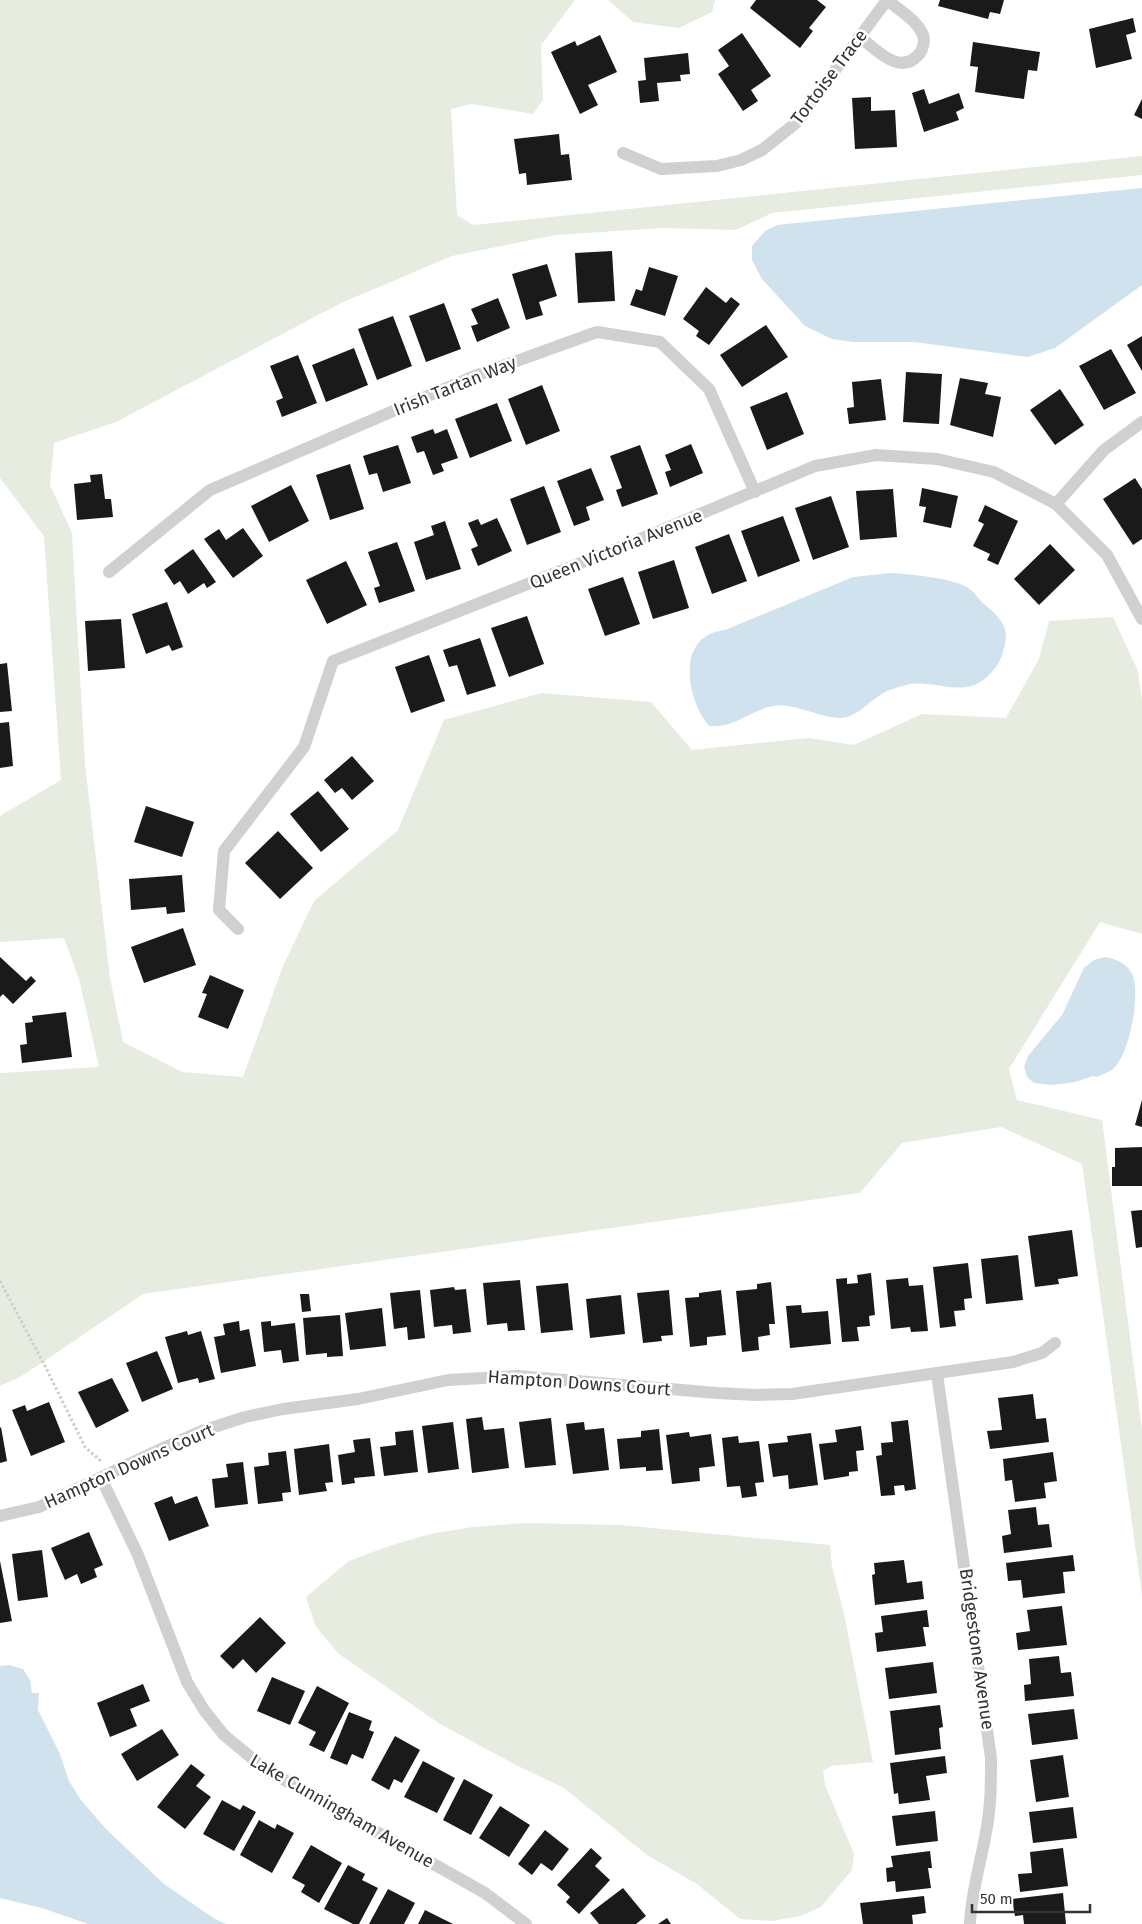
<svg xmlns="http://www.w3.org/2000/svg" width="1142" height="1924" viewBox="0 0 1142 1924" font-family="'Fira Sans',sans-serif">
  <style>
    .green { fill: #e6ecdf }
    .water { fill: #cfe2ee }
    .building { fill: #1a1a1a }
    .lines { fill: none; stroke-linecap: round; stroke-linejoin: round }
    .path { stroke: #cdcdcd; stroke-width: 3; stroke-dasharray: 2.5 2.5; stroke-linecap: butt }
    .minor { stroke: #d0d0d0; stroke-width: 12 }
    .labels { text-anchor: middle; stroke-width: 5; stroke-linejoin: round; paint-order: stroke }
    .street-label { font-size: 18px; fill: #333; stroke: #fff }
  </style>
  <rect width="100%" height="100%" fill="#fff"/>
  <!-- green -->
  <path class="green" d="M0 0H575L541 45 543 100 533 114 471 104 451 109 457 215 473 225 1142 156V175L772 213 736 230 662 228 556 235 452 256 341 303 116 422 54 443 50 485 72 533 85 764 110 978 123 1042 182 1072 243 1077 283 966 314 901 398 830 444 720 541 693 651 702 692 750 809 738 854 745 922 714 1006 718 1039 659 1049 621 1113 617 1138 671 1142 701V934L1100 922 1009 1069 1017 1100 1102 1120 1142 1430V1595L1082 1164 1001 1127 902 1143 860 1193 143 1294 43 1362 18 1378 0 1386V1073L99 1067 79 979 64 938 0 942V816L61 780 44 536 0 478Z
    M608 0H715L712 12 679 28 633 22Z
    M525 1523 621 1525 830 1545 832 1566 844 1614 873 1762 831 1766 823 1771 825 1785 854 1854 852 1870 821 1907 801 1916 772 1921 740 1919 697 1884 647 1855 564 1788 516 1765 440 1724 339 1654 316 1627 306 1597 349 1561 389 1546 430 1534 473 1527Z"/>
  <!-- water -->
  <path class="water" d="M1142 188V285L1055 348 1028 357 914 342H853L832 339 805 326 762 279 752 260V246L765 231 777 225Z
    M891 573C908 574 958 578 971 590 976 594 979 600 984 604 1004 621 1011 629 1002 655 998 667 986 681 974 685 953 693 928 679 906 685 899 687 891 689 885 692 868 701 859 717 840 718 820 718 792 702 773 706 751 710 733 729 709 726 686 699 675 635 725 630L853 577Z
    M1105 957C1115 959 1125 962 1131 972 1142 990 1130 1053 1114 1068 1110 1072 1102 1074 1097 1077L1093 1076 1075 1082 1051 1085 1034 1083 1027 1077 1024 1067 1028 1056 1062 1015 1084 968 1094 960Z
    M9 1665 23 1669 30 1680 32 1693H39L38 1710 60 1754 69 1781 81 1800 105 1828 164 1884 215 1919 226 1924H88L42 1908 0 1898V1666Z"/>
  <!-- building -->
  <path class="building" d="M756 0H817L826 7 809 28 813 31 800 48 750 8Z
    M940 0H1004L1000 14 990 12 988 19 938 6Z
    M1133 18 1136 32 1126 35 1132 59 1096 68 1089 29Z
    M742 33 771 76 751 90 758 101 743 111 718 74 729 66 718 50Z
    M600 35 617 72 588 85 598 105 580 114 551 52 575 41 577 46Z
    M973 42 1040 52 1037 71 1028 70 1024 99 975 92 978 67 970 66Z
    M688 53 690 74 680 75 681 81 657 83 659 101 640 103 638 81 646 80 644 58Z
    M924 89 929 104 959 93 964 108 956 112 959 120 924 132 912 93Z
    M871 97V111L895 110 897 147 855 149 852 98Z
    M1142 99V119L1134 115Z
    M559 134 561 155 569 154 572 180 527 185 526 173 519 174 514 139Z
    M612 251 615 301 578 303 575 253Z
    M547 264 557 296 539 302 543 315 526 320 512 274Z
    M649 267 678 276 665 316 630 305 636 289 642 291Z
    M706 287 726 303 731 297 740 304 709 345 696 336 699 331 683 319Z
    M498 298 510 328 477 342 471 326 478 324 471 309Z
    M444 303 461 349 426 362 409 316Z
    M393 316 412 366 377 380 358 329Z
    M766 325 788 357 742 387 720 355Z
    M1142 336V371L1127 345Z
    M354 348 368 385 326 402 312 365Z
    M1111 349 1136 393 1104 410 1079 366Z
    M298 355 317 403 282 417 276 401 283 398 270 366Z
    M906 372 942 374 939 424 903 422Z
    M960 378 988 383 985 394 1001 397 993 437 950 425Z
    M881 379 886 420 849 424 847 408 854 407 852 382Z
    M542 385 560 431 526 445 508 399Z
    M1060 389 1084 425 1055 445 1030 410Z
    M787 392 804 434 767 450 750 407Z
    M497 403 512 441 470 458 455 419Z
    M433 429 435 434 447 429 458 458 441 464 444 471 433 475 424 451 417 453 411 437Z
    M691 444 703 473 670 487 665 472 671 470 665 455Z
    M398 445 411 483 383 492 377 473 369 475 363 456Z
    M640 445 658 494 622 507 616 490 622 488 610 456Z
    M350 464 364 509 330 520 316 475Z
    M591 468 604 500 586 507 590 520 574 526 557 481Z
    M102 474 105 499H111L113 517 77 520 74 484 91 482 90 475Z
    M1135 478 1142 489V539L1133 545 1103 499Z
    M291 485 309 521 269 542 251 506Z
    M544 486 561 532 527 545 510 499Z
    M922 488 958 496 951 528 923 522 926 507 919 506Z
    M893 489 897 537 860 540 856 491Z
    M831 496 849 547 813 560 795 508Z
    M985 505 1018 521 998 565 987 560 990 554 973 546 984 524 978 521Z
    M783 516 800 561 758 577 741 531Z
    M497 518 512 551 478 566 471 549 478 546 468 523 478 519 481 525Z
    M445 521 461 569 426 580 414 542 434 535 431 526Z
    M243 528 263 556 233 578 204 539 219 529 226 540Z
    M729 534 747 581 712 594 695 547Z
    M397 542 415 591 379 603 374 588 380 586 368 552Z
    M1050 544 1075 570 1039 605 1014 579Z
    M193 549 216 582 207 588 204 583 188 594 180 581 174 585 164 570Z
    M674 560 689 608 653 619 638 572Z
    M346 561 367 605 327 624 306 580Z
    M623 577 640 624 605 636 588 589Z
    M167 602 183 647 172 651 169 645 146 654 132 614Z
    M527 616 544 664 509 677 491 628Z
    M121 619 125 668 88 671 85 621Z
    M480 638 496 686 467 695 457 665 449 667 443 650Z
    M429 655 445 701 411 713 395 667Z
    M7 663 12 711 0 712V664Z
    M9 722 13 766 0 768V723Z
    M352 756 374 781 352 800 342 788 335 793 324 780Z
    M318 791 349 829 321 852 290 814Z
    M146 806 194 822 182 857 134 842Z
    M278 831 313 868 280 899 245 863Z
    M182 875 185 912 167 914 166 907 131 910 129 879Z
    M183 928 196 965 144 983 131 947Z
    M0 957 26 981 31 976 36 981 13 1004 3 994 0 997Z
    M210 975 244 990 228 1029 198 1017 207 994 202 993Z
    M66 1012 72 1057 22 1063 20 1045 27 1044 25 1023 33 1022 32 1016Z
    M1142 1100V1127L1135 1125Z
    M1142 1147V1186H1112V1167H1115V1148Z
    M1142 1210V1247L1136 1248 1131 1211Z
    M1072 1230 1078 1276 1058 1279 1059 1284 1035 1287 1028 1236Z
    M1018 1255 1023 1300 986 1304 981 1259Z
    M968 1263 972 1298 964 1299 965 1310 954 1311 956 1326 940 1328 933 1267Z
    M871 1273 875 1315 869 1316 870 1326 857 1327 859 1341 842 1342 836 1279 847 1278V1284L858 1283 857 1275Z
    M908 1278 909 1286 923 1285 928 1331 911 1332 910 1327 891 1329 886 1280Z
    M520 1280 525 1330 508 1331 507 1323 487 1325 483 1283Z
    M771 1282 775 1324H769L770 1335 758 1337 759 1350 742 1352 736 1291 757 1289V1284Z
    M568 1283 573 1330 541 1333 536 1286Z
    M454 1287 455 1290 466 1289 471 1332 453 1334 452 1325 434 1327 430 1290Z
    M420 1290 425 1338 408 1340 407 1327 394 1329 390 1293Z
    M669 1290 673 1335 661 1336 662 1341 643 1343 637 1293Z
    M721 1290 726 1335 707 1337V1345L690 1347 685 1298 699 1297V1293Z
    M300 1294H309L311 1311 302 1312Z
    M621 1295 625 1334 590 1338 586 1299Z
    M801 1305 802 1313 828 1311 831 1344 790 1348 786 1306Z
    M382 1308 386 1346 350 1350 345 1313Z
    M340 1315 343 1356 327 1357V1353L306 1355 303 1318Z
    M239 1321 240 1331 249 1329 256 1366 221 1373 214 1337 225 1335 223 1324Z
    M271 1321V1326L295 1323 299 1361 283 1363 281 1350 264 1352 261 1322Z
    M187 1331 188 1335 201 1331 215 1379 199 1383 198 1378 178 1383 165 1337Z
    M157 1351 173 1389 142 1402 126 1363Z
    M112 1378 129 1411 96 1428 78 1392Z
    M1033 1394 1036 1419 1046 1418 1049 1442 990 1449 987 1431 1002 1430 998 1398Z
    M49 1402 65 1442 31 1456 12 1410 25 1405 27 1411Z
    M482 1417 484 1430 504 1428 509 1468 472 1473 466 1419Z
    M551 1418 556 1465 525 1468 519 1422Z
    M908 1420 916 1489 905 1491 904 1485 894 1486 895 1495 881 1496 876 1456 882 1455 881 1443 893 1442 891 1422Z
    M453 1422 459 1469 428 1473 422 1426Z
    M584 1422 585 1430 604 1428 609 1470 573 1474 566 1424Z
    M861 1426 864 1450 856 1451 858 1471 849 1472V1476L824 1480 819 1444 837 1442 835 1430Z
    M1 1427 7 1461 0 1463V1428Z
    M659 1429 663 1470 646 1471V1467L620 1469 617 1439 641 1437V1431Z
    M413 1430 418 1472 384 1476 380 1447 396 1445 395 1432Z
    M689 1432 690 1437 711 1434 715 1466 699 1468 700 1481 672 1484 666 1435Z
    M811 1433 818 1485 789 1489 788 1475 773 1477 768 1444 788 1442 787 1436Z
    M738 1436 739 1443 759 1441 764 1482 755 1483 757 1496 742 1498 740 1486 727 1487 722 1438Z
    M370 1438 375 1476 354 1478 355 1483 342 1485 338 1455 355 1452 353 1440Z
    M329 1444 333 1482 325 1483 327 1491 299 1495 294 1449Z
    M286 1451 291 1492 282 1493 283 1501 258 1504 254 1467 269 1465 268 1453Z
    M1053 1452 1057 1481 1044 1483 1046 1498 1015 1502 1012 1480 1005 1481 1003 1459Z
    M243 1462 248 1504 215 1508 212 1479 228 1477 226 1464Z
    M172 1496 175 1504 197 1496 209 1526 169 1541 154 1503Z
    M1036 1507 1038 1525 1049 1524 1052 1547 1004 1553 1002 1536 1011 1534 1008 1510Z
    M89 1532 103 1565 94 1569 97 1577 81 1584 77 1574 65 1580 51 1548Z
    M42 1550 48 1597 18 1601 12 1554Z
    M1073 1555 1075 1571 1063 1572 1065 1593 1023 1598 1021 1580 1008 1581 1006 1563Z
    M904 1560 907 1583 922 1581 924 1599 875 1605 872 1575 875 1574 874 1563Z
    M0 1561 12 1621 0 1623Z
    M1062 1606 1067 1645 1018 1650 1016 1633 1030 1631 1027 1610Z
    M927 1610 929 1627H923L926 1646 877 1652 875 1633 883 1632 881 1616Z
    M260 1617 286 1643 256 1673 243 1659 233 1669 220 1656Z
    M1059 1656 1061 1673 1071 1672 1074 1696 1025 1701 1024 1685 1031 1684 1029 1659Z
    M933 1662 937 1693 889 1699 885 1668Z
    M272 1677 305 1691 290 1725 257 1711Z
    M143 1684 150 1701 130 1709 137 1726 110 1737 97 1703Z
    M317 1686 349 1703 324 1752 309 1745 316 1732 298 1723Z
    M940 1705 943 1727 939 1728 941 1749 895 1755 890 1711Z
    M1074 1709 1078 1739 1032 1745 1028 1714Z
    M349 1712 372 1721 369 1730 374 1732 363 1759 352 1754 347 1765 330 1758Z
    M162 1729 179 1755 137 1781 121 1754Z
    M395 1736 420 1750 402 1783 394 1779 389 1790 371 1780Z
    M1063 1755 1069 1797 1036 1802 1030 1760Z
    M945 1756 947 1773 926 1776 930 1800 899 1804 898 1793 894 1794 890 1763Z
    M423 1761 455 1778 437 1813 404 1797Z
    M191 1764 205 1775 196 1786 211 1797 185 1829 157 1807Z
    M464 1779 493 1795 471 1835 443 1820Z
    M222 1800 240 1810 243 1805 256 1812 234 1851 203 1834Z
    M500 1806 530 1825 509 1857 479 1838Z
    M1073 1807 1077 1838 1033 1843 1029 1812Z
    M935 1811 938 1841 896 1846 892 1816Z
    M259 1820 275 1829 277 1824 294 1833 272 1873 240 1855Z
    M545 1830 569 1849 552 1871 541 1863 532 1875 518 1864Z
    M311 1845 342 1863 319 1903 301 1892 305 1885 292 1878Z
    M591 1848 602 1858 595 1866 610 1880 579 1914 566 1902 570 1897 557 1885Z
    M1063 1848 1068 1886 1020 1892 1018 1874 1032 1873 1030 1852Z
    M930 1851 932 1868H928L931 1888 896 1892 895 1881 887 1882 886 1868 893 1867 891 1856Z
    M348 1865 365 1874 362 1880 378 1888 359 1924H353L324 1909Z
    M623 1888 646 1916 636 1924H599L590 1913Z
    M388 1889 415 1903 404 1924H369Z
    M1063 1893 1066 1924H1024L1023 1915 1015 1916 1012 1899Z
    M924 1896 926 1913 912 1915 913 1924H863L860 1903Z
    M425 1910 453 1924H418Z
    M667 1918 671 1924H658Z"/>
  <g class="lines">
    <!-- path -->
    <path class="path" d="M0 1281 45 1366 85 1447 102 1462"/>
    <!-- minor -->
    <path class="minor" d="M859 36C875 49 901 78 920 53 923 49 925 40 923 35 917 20 899 10 887 0
      M623 153 661 169 717 166 741 160 762 150 796 123 887 0
      M1056 504 1104 450 1142 422
      M109 572 210 490 472 377 597 332 660 342 709 389 755 492
      M238 929 219 910 224 851 304 747 333 661 621 547 815 466 876 455 937 459 994 472 1056 504 1107 555 1142 619
      M937 1374 991 1758C991 1783 991 1807 986 1832 981 1862 971 1893 970 1924
      M101 1478 138 1555 187 1682 204 1710 224 1735 265 1769 485 1893 526 1924
      M0 1516 39 1507 161 1449 202 1431 245 1417 283 1409 358 1399 448 1380 518 1376 717 1393 757 1395 792 1394 1013 1362 1042 1353 1055 1343"/>
  </g>
  <g class="labels">
    <!-- street labels -->
    <g class="street-label">
      <text transform="translate(829 77) rotate(-53)" y="6">Tortoise Trace</text>
      <text transform="translate(455 386) rotate(-22)" y="6">Irish Tartan Way</text>
      <text transform="translate(616 549) rotate(-22)" y="6">Queen Victoria Avenue</text>
      <text transform="translate(579 1383) rotate(4)" y="6">Hampton Downs Court</text>
      <text transform="translate(129 1466) rotate(-24)" y="6">Hampton Downs Court</text>
      <text transform="translate(977 1649) rotate(82)" y="6">Bridgestone Avenue</text>
      <text transform="translate(342 1811) rotate(30)" y="6">Lake Cunningham Avenue</text>
    </g>
  </g>
  <!-- scale -->
  <path d="M972 1904v8h118v-8" fill="none" stroke="#333333" stroke-width="2.5"/>
  <text x="980" y="1904" font-size="15" fill="#333333" stroke="#ffffff" stroke-width="4" paint-order="stroke">50 m</text>
</svg>
